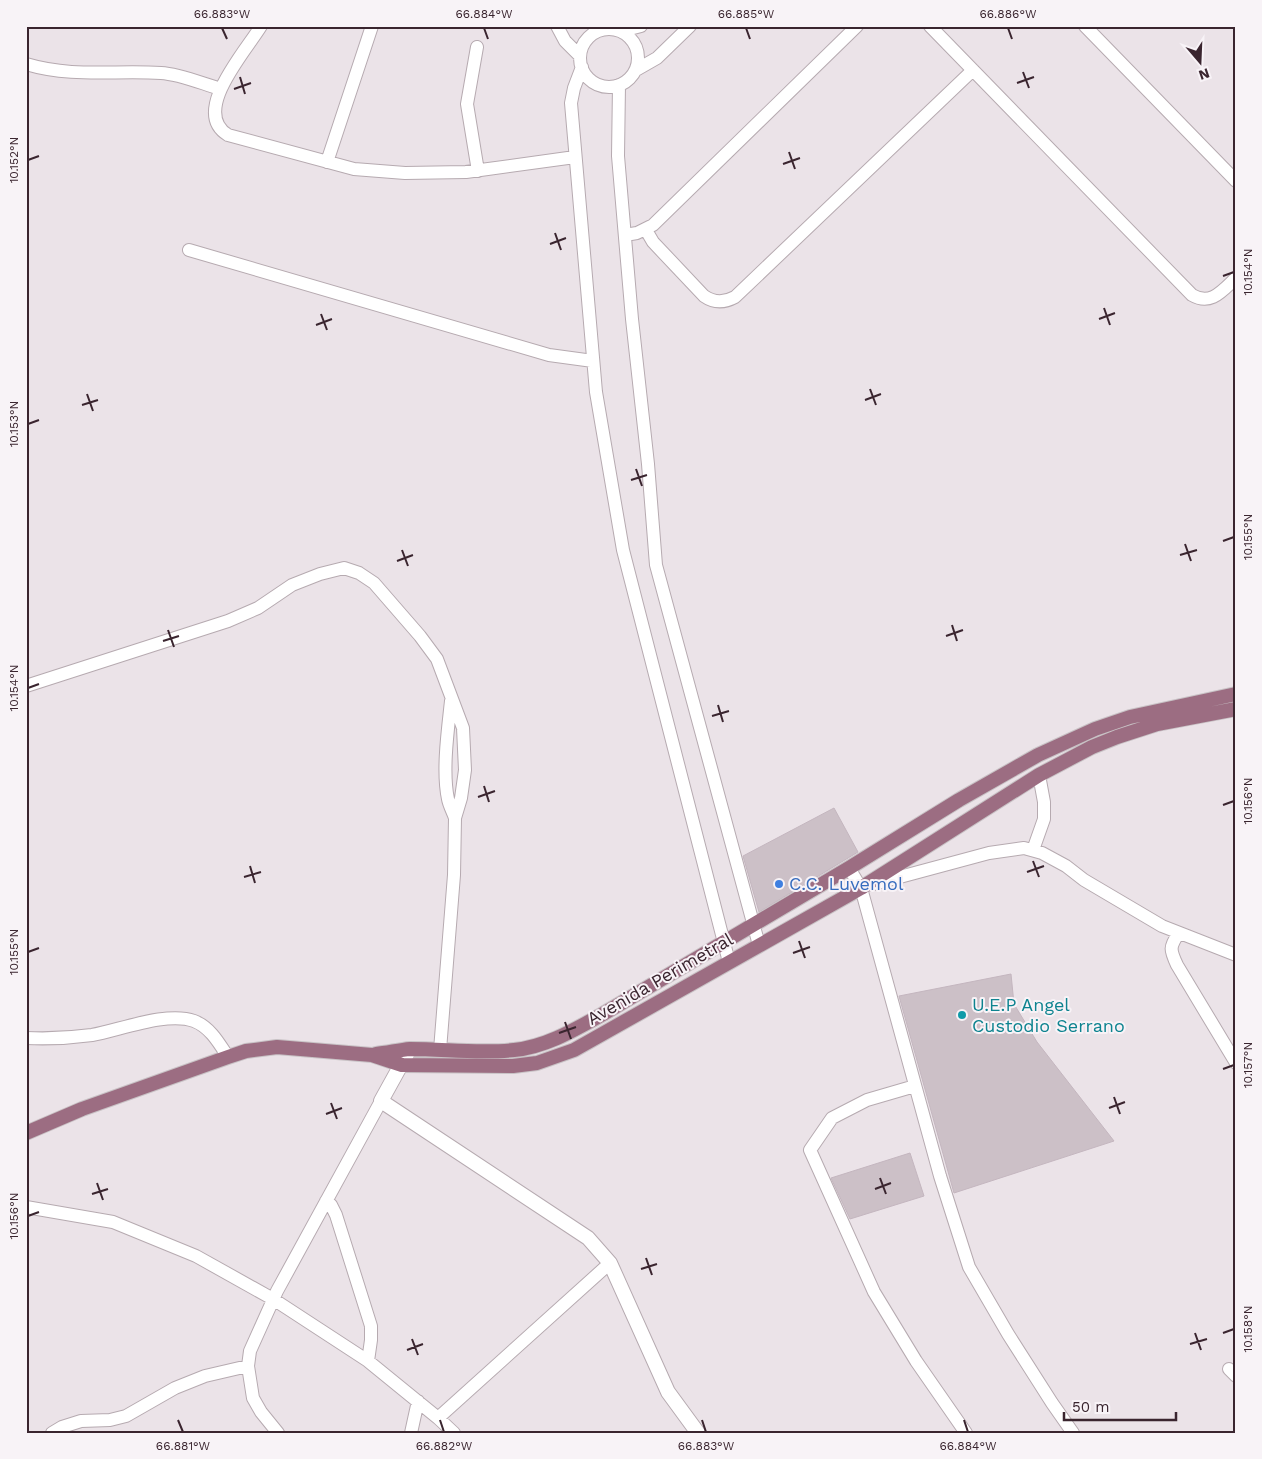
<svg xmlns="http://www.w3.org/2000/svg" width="1262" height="1459" viewBox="0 0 1262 1459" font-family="'Work Sans',sans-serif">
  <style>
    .building { fill: #ccc0c7; stroke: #c4b6bf }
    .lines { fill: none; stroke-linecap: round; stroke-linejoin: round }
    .minor-casing { stroke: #b6aab0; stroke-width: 14 }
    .tertiary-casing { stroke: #b6aab0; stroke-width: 16 }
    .primary-casing { stroke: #c8c2c5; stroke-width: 16 }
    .minor { stroke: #fff; stroke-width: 12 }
    .tertiary { stroke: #fff; stroke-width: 14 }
    .primary { stroke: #9c6d82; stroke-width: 14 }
    .ticks { fill: none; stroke: #3a252f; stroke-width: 2 }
    .shop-dot { fill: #3f7fe0; stroke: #f8f3f7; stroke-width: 2 }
    .culture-dot { fill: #0f9aa8; stroke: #f8f3f7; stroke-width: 2 }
    .labels { text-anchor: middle; stroke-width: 4; stroke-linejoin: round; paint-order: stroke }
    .shop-label { font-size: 18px; fill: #366cbe; stroke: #f8f3f7; text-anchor: start }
    .street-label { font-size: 18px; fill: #3a252f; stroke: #f8f3f7 }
    .culture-label { font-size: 18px; fill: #0d838f; stroke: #f8f3f7; text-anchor: start }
    .neatline { fill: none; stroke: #3a252f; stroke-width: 2 }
    .ticks-label { font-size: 12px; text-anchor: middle; fill: #3a252f }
  </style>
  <rect width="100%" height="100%" fill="#ebe3e8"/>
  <!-- building -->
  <path class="building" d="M834 808 858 852 759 912 743 856Z
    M1011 974 1014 1004 1037 1042 1114 1141 954 1193 899 996Z
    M910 1153 924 1196 850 1219 831 1178Z"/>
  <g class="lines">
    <!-- minor casing -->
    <g class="minor-casing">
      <path id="minor" d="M261 26C246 51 190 112 228 135L354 169 405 173 466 172 575 157
        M557 26 565 41 580 56
        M930 26 1192 295C1211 306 1222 291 1236 278
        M1085 26 1236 181
        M580 58a29 29 0 1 1 58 0a29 29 0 1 1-58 0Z
        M622 31 641 26
        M477 47 467 104 478 171
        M26 64C73 78 114 70 161 73 180 74 203 84 221 89
        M582 67 574 88 571 103 596 392 623 550 729 962
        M636 70 657 58 690 26
        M619 85 618 156 632 319 648 464 656 565 759 945
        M327 162 372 26
        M646 230 653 242 704 296C714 303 724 303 735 297L973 70
        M625 235 637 233 653 225 857 26
        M189 250 549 355 593 361
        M26 686 228 621 258 608 292 585 320 574 344 568 359 573 374 583 420 636 437 659 463 728 465 770 461 798 455 818 454 875 440 1050
        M451 701C448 729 442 771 448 799 449 805 453 812 455 818
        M1033 850 1044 819V802L1039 775
        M849 868 861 888 940 1176 969 1267 1008 1334 1052 1403 1073 1433
        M870 885 989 853 1024 848 1042 853 1066 866 1084 880 1162 926 1236 955
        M1179 933C1169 947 1170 950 1177 965L1236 1063
        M26 1038C48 1039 70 1038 92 1035 120 1030 167 1011 194 1021 210 1027 219 1043 228 1057
        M915 1086 867 1100 832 1118 810 1150 874 1292 916 1361 966 1433
        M326 1201 331 1205 336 1215 371 1326V1340L368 1361
        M26 1207 113 1222 196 1256 273 1299 368 1361 438 1418 454 1433
        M1229 1369 1236 1376
        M438 1418 610 1263
        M52 1433 62 1427 81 1421 110 1420 126 1416 175 1388 205 1376 248 1366
        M278 1433 261 1412 253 1398 248 1366 250 1351 277 1291 381 1101
        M411 1433 418 1401"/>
    </g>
    <!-- tertiary casing -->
    <g class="tertiary-casing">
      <path id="tertiary" d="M407 1054 381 1101 588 1238 610 1263 668 1392 698 1433"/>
    </g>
    <!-- primary casing -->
    <g class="primary-casing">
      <path id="primary" d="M376 1054C387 1053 399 1050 410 1049 445 1049 480 1054 514 1050 546 1047 576 1029 603 1014L849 868 959 800 1038 755 1095 729 1130 717 1236 694
        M26 1133 82 1109 228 1057 246 1051 277 1047 372 1055 402 1065 513 1066 537 1063 574 1050 861 888 1039 775 1092 747 1117 737 1157 724 1236 709"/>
    </g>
    <!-- minor -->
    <use href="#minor" class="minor"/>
    <!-- tertiary -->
    <use href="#tertiary" class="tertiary"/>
    <!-- primary -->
    <use href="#primary" class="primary"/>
  </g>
  <!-- ticks -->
  <path class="ticks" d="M222 28 227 39M484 28 488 39M746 28 750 39M1008 28 1012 39M1023 72 1029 88M240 77 245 94M1017 83 1034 77M234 89 251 83M789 152 795 169M28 160 39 156M783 164 800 158M555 233 561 250M550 244 566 238M1223 276 1234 272M1104 308 1110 325M321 314 327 330M1099 319 1115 313M316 325 332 319M870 389 876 405M87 394 93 411M865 400 881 394M82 405 98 400M28 424 39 420M636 469 642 486M631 480 647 475M1223 541 1234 537M1185 544 1191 561M402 550 408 566M1180 555 1197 550M397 561 413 555M952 625 957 641M168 630 174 647M946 636 963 630M163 641 179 636M28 688 39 684M718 705 723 722M712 716 729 711M484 786 489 802M478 797 495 791M1223 805 1234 801M1033 861 1039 877M250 866 255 883M1027 872 1044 866M244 877 261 872M799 941 805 958M28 952 39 948M793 953 810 947M565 1022 571 1039M559 1033 576 1027M1223 1069 1234 1065M1114 1097 1120 1114M331 1103 337 1119M1109 1108 1125 1102M326 1114 342 1108M880 1178 886 1194M97 1183 103 1200M875 1189 891 1183M92 1194 108 1189M28 1216 39 1212M646 1258 652 1275M641 1269 657 1264M1195 1333 1201 1350M1223 1333 1234 1329M412 1339 418 1355M1190 1344 1207 1339M407 1350 423 1344M178 1420 183 1432M440 1420 444 1432M702 1420 706 1432M964 1420 968 1432"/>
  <!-- markers -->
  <circle class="shop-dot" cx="779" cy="884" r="5"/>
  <circle class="culture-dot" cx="962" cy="1015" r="5"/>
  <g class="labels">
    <!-- shop labels -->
    <g class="shop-label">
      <text x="789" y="890">C.C. Luvemol</text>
    </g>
    <!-- street labels -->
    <g class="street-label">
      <text transform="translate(660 979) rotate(-30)" y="6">Avenida Perimetral</text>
    </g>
    <!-- culture labels -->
    <g class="culture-label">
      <text x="972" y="1011">U.E.P Angel<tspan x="972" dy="21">Custodio Serrano</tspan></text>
    </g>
  </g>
  <!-- border -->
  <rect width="1262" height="1459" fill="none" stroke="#f8f3f7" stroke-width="55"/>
  <!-- north arrow -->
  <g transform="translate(1200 62) rotate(161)" stroke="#f8f3f7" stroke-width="4" paint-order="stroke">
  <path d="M0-4L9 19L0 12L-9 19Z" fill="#3a252f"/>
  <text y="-8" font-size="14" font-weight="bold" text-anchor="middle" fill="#3a252f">N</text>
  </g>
  <!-- scale -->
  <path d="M1064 1412v8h112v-8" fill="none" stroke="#3a252f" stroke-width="2.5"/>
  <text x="1072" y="1412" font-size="15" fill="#3a252f" stroke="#f8f3f7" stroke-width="4" paint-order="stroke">50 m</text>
  <rect x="28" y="28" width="1206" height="1404" class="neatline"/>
  <g class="ticks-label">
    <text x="222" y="18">66.883°W</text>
    <text x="484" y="18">66.884°W</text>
    <text x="746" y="18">66.885°W</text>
    <text x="1008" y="18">66.886°W</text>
    <text transform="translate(14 160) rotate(-90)" y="4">10.152°N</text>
    <text transform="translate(1248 272) rotate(-90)" y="4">10.154°N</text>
    <text transform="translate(14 424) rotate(-90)" y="4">10.153°N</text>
    <text transform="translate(1248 537) rotate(-90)" y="4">10.155°N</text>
    <text transform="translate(14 688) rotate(-90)" y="4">10.154°N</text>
    <text transform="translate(1248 801) rotate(-90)" y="4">10.156°N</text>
    <text transform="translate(14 952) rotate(-90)" y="4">10.155°N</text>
    <text transform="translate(1248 1065) rotate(-90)" y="4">10.157°N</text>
    <text transform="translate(14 1216) rotate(-90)" y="4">10.156°N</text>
    <text transform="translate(1248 1329) rotate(-90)" y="4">10.158°N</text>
    <text x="183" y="1450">66.881°W</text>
    <text x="444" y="1450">66.882°W</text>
    <text x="706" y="1450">66.883°W</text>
    <text x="968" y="1450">66.884°W</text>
  </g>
</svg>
